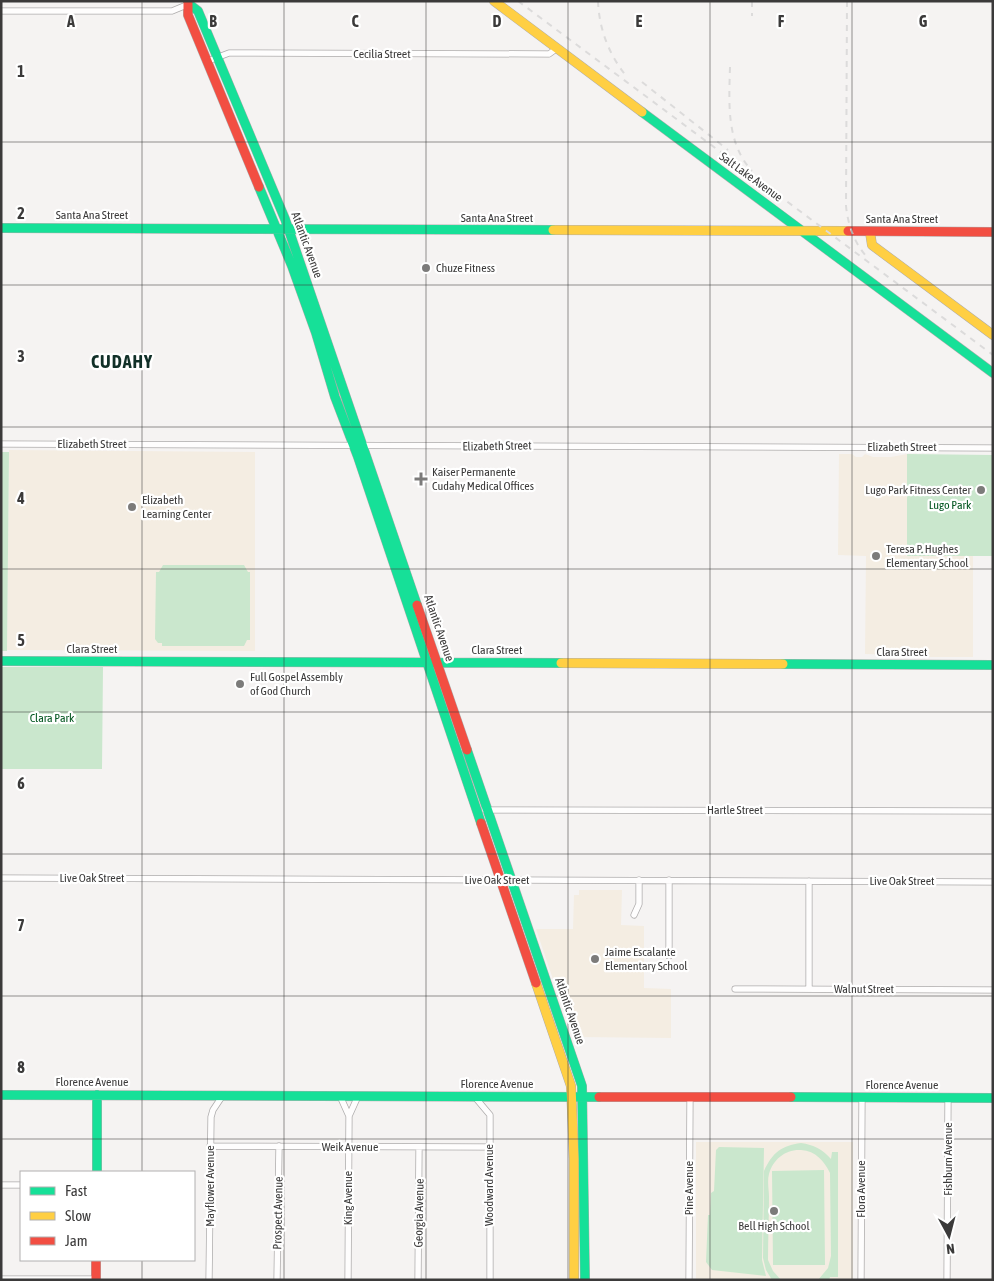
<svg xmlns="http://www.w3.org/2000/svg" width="994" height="1281" viewBox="0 0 994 1281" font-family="'Asap Condensed',sans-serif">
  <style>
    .education { fill: #f4ede2 }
    .green { fill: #cae7cd }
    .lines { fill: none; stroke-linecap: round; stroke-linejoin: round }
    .street-casing { stroke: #aeacac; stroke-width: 7 }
    .fast-casing { stroke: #aeacac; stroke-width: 10 }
    .slow-casing { stroke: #aeacac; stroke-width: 10 }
    .jam-casing { stroke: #aeacac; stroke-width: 10 }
    .street { stroke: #fefdfd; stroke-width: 5.5 }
    .fast { stroke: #16e098; stroke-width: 9 }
    .slow { stroke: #ffcf43; stroke-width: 9 }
    .jam { stroke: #f24e42; stroke-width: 9 }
    .rail { stroke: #dcdbdb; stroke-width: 2; stroke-dasharray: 6 6; stroke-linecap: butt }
    .grid { fill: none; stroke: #3b3a3a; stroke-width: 1; stroke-opacity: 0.55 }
    .poi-dot { fill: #7c7b7a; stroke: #fff; stroke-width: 2 }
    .labels { text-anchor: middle; stroke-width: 4.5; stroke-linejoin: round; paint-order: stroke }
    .street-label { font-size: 12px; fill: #3b3a3a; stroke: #fff }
    .poi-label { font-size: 12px; fill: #3b3a3a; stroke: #fff; text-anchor: start }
    .park-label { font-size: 12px; fill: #00551e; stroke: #fff }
    .district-label { font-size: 18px; font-weight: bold; letter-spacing: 1px; fill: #113028; stroke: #fff }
    .grid-label { font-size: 16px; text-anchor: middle; font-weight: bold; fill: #3b3a3a; stroke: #fff; stroke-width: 4.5; stroke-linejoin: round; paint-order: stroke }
  </style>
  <rect width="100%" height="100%" fill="#f5f3f2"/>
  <!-- education -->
  <path class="education" d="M9 450 255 452V651L7 650Z
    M839 454H852L856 457H862L865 454 873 457H891L907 454V555L973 556V657H906L901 655 865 654 866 556 838 555Z
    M579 890H622L621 925 644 926V988L671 989V1038L576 1037 567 1012H564L536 929H573L574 895H579Z
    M696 1142H853V1280H696Z"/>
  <!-- green -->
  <path class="green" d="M1 452H9L7 651H1Z
    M907 454 993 455V556H907Z
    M163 565H244L248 572H250V640H247L244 646H162V643H158L155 639 156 572H159Z
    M1 667H103L102 769H1Z
    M801 1143C814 1145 822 1149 831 1159L832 1152H838V1277H830L829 1280H818L828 1268 831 1256 830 1173C824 1161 816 1151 801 1150 786 1149 773 1159 769 1174 767 1181 769 1190 769 1197 769 1218 768 1239 768 1260L773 1271 781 1280H772L766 1270 763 1258 764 1171C773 1152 781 1146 801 1143Z
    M719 1147 764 1148 762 1260 766 1276 712 1270 706 1262 708 1215H710L711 1193 714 1191 716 1150Z
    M824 1170 825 1265H773L772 1171Z"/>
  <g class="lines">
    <!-- street casing -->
    <g class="street-casing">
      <path id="street" d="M1 11H172L189 4
        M208 61 229 53 549 54 556 49
        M1 444 993 448
        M485 810 993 811
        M1 878 993 882
        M809 881V989
        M634 915 639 904V880
        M669 956V880
        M735 989 993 990
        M340 1096 349 1116
        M474 1096 490 1115V1280
        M210 1146 489 1147
        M1 1185H21
        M1 1279H96
        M209 1280 211 1117 213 1110 223 1095
        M277 1280 279 1146
        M348 1280 349 1116 358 1096
        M418 1280 419 1147
        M689 1280 690 1097
        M861 1280 862 1098
        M947 1280 948 1098"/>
    </g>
    <!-- fast casing -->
    <g class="fast-casing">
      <path id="fast" d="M189 4 198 11 285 219 417 605
        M642 112 993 373
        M259 187 292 266 316 333 335 397 358 457 481 823
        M1 228 553 230
        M1 661 561 663
        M783 664 993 665
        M467 750 582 1086 585 1280
        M1 1095 599 1097
        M97 1095V1172
        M791 1097 993 1098"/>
    </g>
    <!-- slow casing -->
    <g class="slow-casing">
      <path id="slow" d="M494 1 642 112
        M553 230 848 231
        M870 232 872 245 993 335
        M561 663 783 664
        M536 983 571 1086 574 1159V1280"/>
    </g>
    <!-- jam casing -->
    <g class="jam-casing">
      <path id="jam" d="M188 1V15L259 187
        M848 231 993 232
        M417 605 467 750
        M481 823 536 983
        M599 1097H791
        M96 1260V1280"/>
    </g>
    <!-- street -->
    <use href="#street" class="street"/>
    <!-- fast -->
    <use href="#fast" class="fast"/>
    <!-- slow -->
    <use href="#slow" class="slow"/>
    <!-- jam -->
    <use href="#jam" class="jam"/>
    <!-- rail -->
    <path class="rail" d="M518 1 993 355
      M598 1C599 29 609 55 627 77
      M752 1V16
      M847 1 846 206C848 225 854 242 866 256
      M730 67C729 103 726 143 752 171
      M642 82 728 150"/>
  </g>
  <!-- grid -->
  <path class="grid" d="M142 1V1172M284 1V1280M426 1V1280M568 1V1280M710 1V1280M852 1V1280M1 142H993M1 285H993M1 427H993M1 569H993M1 712H993M1 854H993M1 996H993M1 1139H993M142 1260V1280"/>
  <!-- markers -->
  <g class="poi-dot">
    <circle cx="426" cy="268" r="5"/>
    <path d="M418.5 471.5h5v5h5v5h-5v5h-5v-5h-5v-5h5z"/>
    <circle cx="981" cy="490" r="5"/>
    <circle cx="132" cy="507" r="5"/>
    <circle cx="876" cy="556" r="5"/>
    <circle cx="240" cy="684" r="5"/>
    <circle cx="595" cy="959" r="5"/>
    <circle cx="774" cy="1211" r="5"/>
  </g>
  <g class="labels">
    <!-- street labels -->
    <g class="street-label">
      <text x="382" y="58">Cecilia Street</text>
      <text transform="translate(751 177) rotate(36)" y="4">Salt Lake Avenue</text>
      <text x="92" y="219">Santa Ana Street</text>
      <text x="497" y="222">Santa Ana Street</text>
      <text x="902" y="223">Santa Ana Street</text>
      <text transform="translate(307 245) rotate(70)" y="4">Atlantic Avenue</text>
      <text x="92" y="448">Elizabeth Street</text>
      <text transform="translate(497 446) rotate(-1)" y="4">Elizabeth Street</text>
      <text x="902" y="451">Elizabeth Street</text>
      <text transform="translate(439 628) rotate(71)" y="4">Atlantic Avenue</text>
      <text x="92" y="653">Clara Street</text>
      <text x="497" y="654">Clara Street</text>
      <text x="902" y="656">Clara Street</text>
      <text x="735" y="814">Hartle Street</text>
      <text x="92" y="882">Live Oak Street</text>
      <text x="497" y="884">Live Oak Street</text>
      <text x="902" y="885">Live Oak Street</text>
      <text x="864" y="993">Walnut Street</text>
      <text transform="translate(570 1011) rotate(71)" y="4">Atlantic Avenue</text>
      <text x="92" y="1086">Florence Avenue</text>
      <text x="497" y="1088">Florence Avenue</text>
      <text x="902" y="1089">Florence Avenue</text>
      <text x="350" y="1151">Weik Avenue</text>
      <text transform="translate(948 1159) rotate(-90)" y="4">Fishburn Avenue</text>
      <text transform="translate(489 1185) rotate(-90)" y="4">Woodward Avenue</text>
      <text transform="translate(210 1186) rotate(-90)" y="4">Mayflower Avenue</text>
      <text transform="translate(689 1188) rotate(-90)" y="4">Pine Avenue</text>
      <text transform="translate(861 1189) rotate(-90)" y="4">Flora Avenue</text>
      <text transform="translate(348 1198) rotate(-90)" y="4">King Avenue</text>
      <text transform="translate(278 1213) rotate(-89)" y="4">Prospect Avenue</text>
      <text transform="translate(419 1213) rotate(-89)" y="4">Georgia Avenue</text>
    </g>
    <!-- poi labels -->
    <g class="poi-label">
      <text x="436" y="272">Chuze Fitness</text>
      <text x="432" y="476">Kaiser Permanente<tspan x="432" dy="14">Cudahy Medical Offices</tspan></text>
      <text x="971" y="494" text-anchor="end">Lugo Park Fitness Center</text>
      <text x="142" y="504">Elizabeth<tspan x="142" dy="14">Learning Center</tspan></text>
      <text x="886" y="553">Teresa P. Hughes<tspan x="886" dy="14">Elementary School</tspan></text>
      <text x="250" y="681">Full Gospel Assembly<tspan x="250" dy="14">of God Church</tspan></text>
      <text x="605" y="956">Jaime Escalante<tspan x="605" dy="14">Elementary School</tspan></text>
      <text x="774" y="1230" text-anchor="middle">Bell High School</text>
    </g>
    <!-- park labels -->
    <g class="park-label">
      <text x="950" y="509">Lugo Park</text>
      <text x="52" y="722">Clara Park</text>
    </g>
    <!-- district labels -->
    <g class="district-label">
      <text x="122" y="368">CUDAHY</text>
    </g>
  </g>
  <g class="grid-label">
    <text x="71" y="27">A</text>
    <text x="213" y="27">B</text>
    <text x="355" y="27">C</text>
    <text x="497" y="27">D</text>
    <text x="639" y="27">E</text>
    <text x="781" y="27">F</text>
    <text x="923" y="27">G</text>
    <text x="21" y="77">1</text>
    <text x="21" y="219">2</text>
    <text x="21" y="362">3</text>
    <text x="21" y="504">4</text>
    <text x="21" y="646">5</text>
    <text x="21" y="789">6</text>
    <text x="21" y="931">7</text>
    <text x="21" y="1073">8</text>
  </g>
  <!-- border -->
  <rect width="994" height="1281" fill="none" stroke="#3b3a3a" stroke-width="5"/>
  <!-- legend -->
  <rect x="20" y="1171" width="175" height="90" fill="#ffffff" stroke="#b1b0b0"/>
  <rect x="30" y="1187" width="25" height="8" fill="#16e098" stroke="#b1b0b0"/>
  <text x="65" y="1196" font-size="15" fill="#3b3a3a">Fast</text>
  <rect x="30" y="1212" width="25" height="8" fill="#ffcf43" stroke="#b1b0b0"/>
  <text x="65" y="1221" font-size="15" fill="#3b3a3a">Slow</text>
  <rect x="30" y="1237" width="25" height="8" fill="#f24e42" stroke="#b1b0b0"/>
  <text x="65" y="1246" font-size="15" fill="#3b3a3a">Jam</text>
  <!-- north arrow -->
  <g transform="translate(949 1236) rotate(173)" stroke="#ffffff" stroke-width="4" paint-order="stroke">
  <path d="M0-4L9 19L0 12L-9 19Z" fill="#3b3a3a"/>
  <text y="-8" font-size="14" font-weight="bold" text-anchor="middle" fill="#3b3a3a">N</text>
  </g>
</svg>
